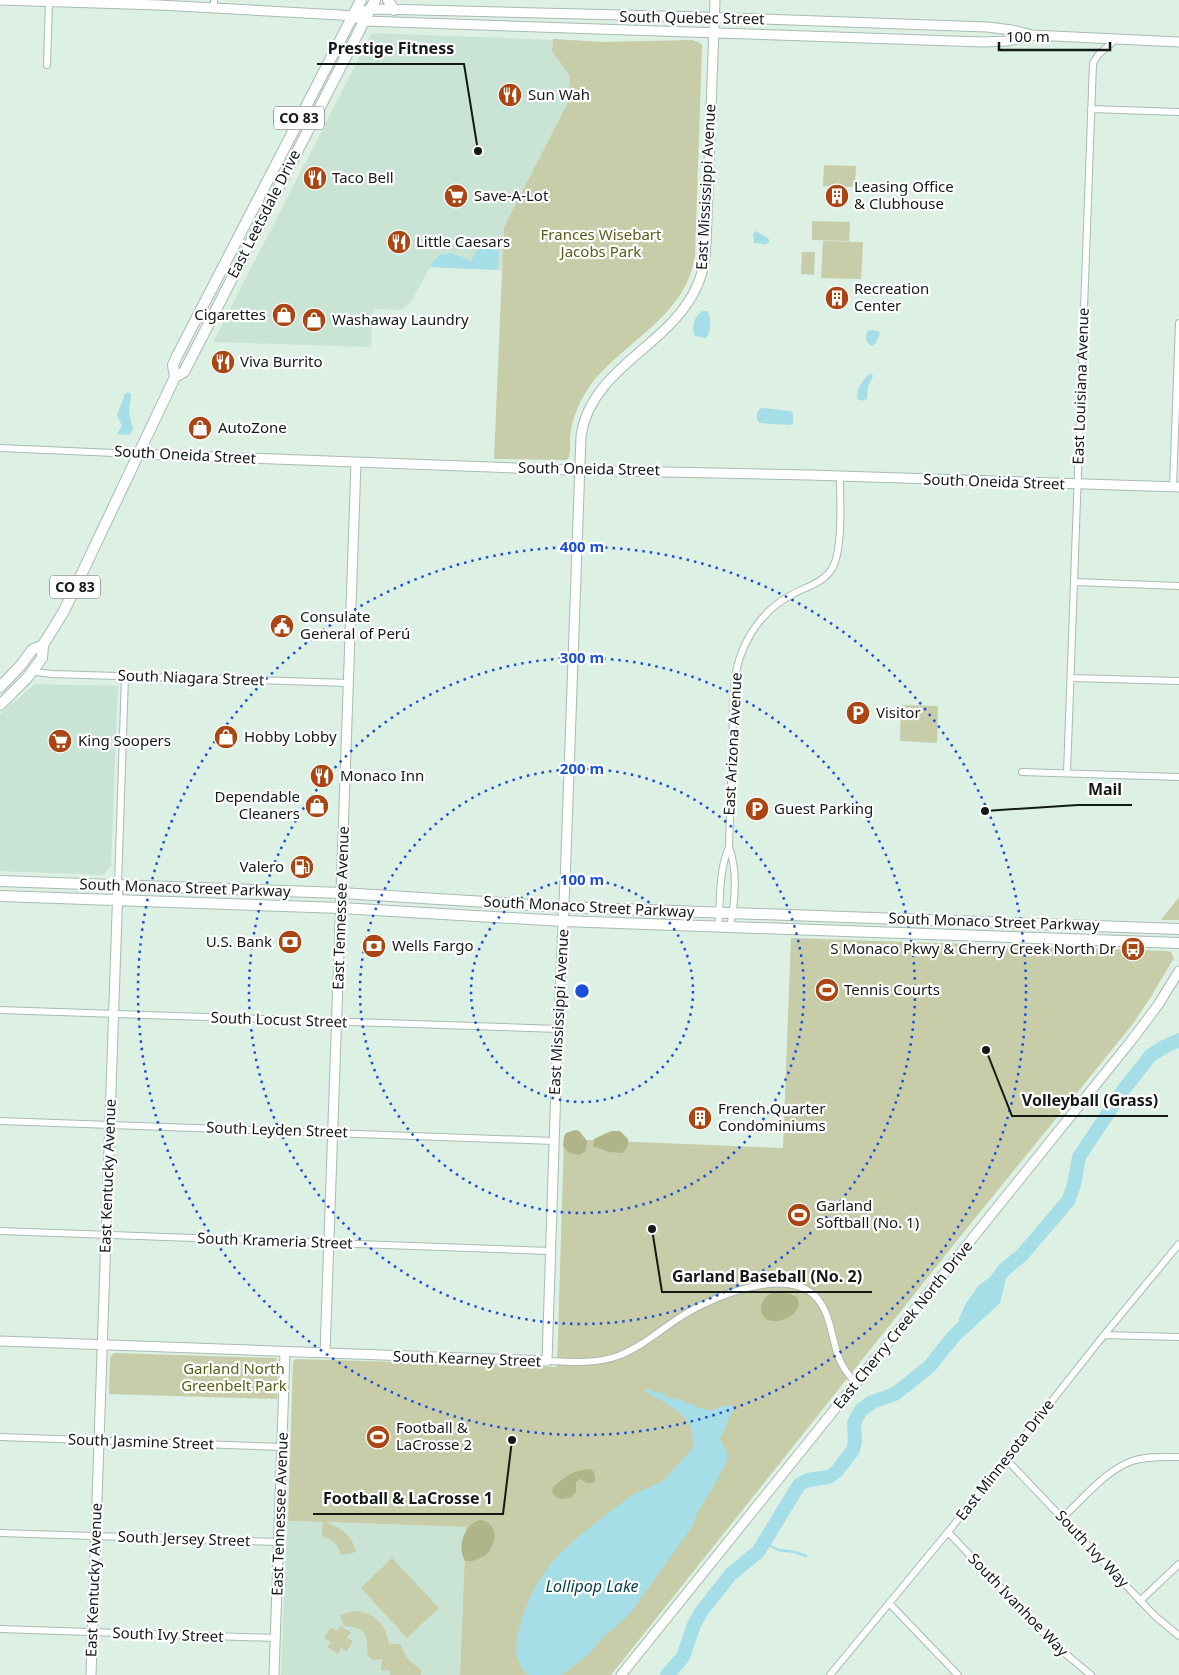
<svg xmlns="http://www.w3.org/2000/svg" width="1179" height="1675" viewBox="0 0 1179 1675" font-family="'Noto Sans',sans-serif">
  <style>
    .built { fill: #c9e4d5 }
    .green { fill: #c7cca9 }
    .forest { fill: #b0b589 }
    .water { fill: #a5dee7 }
    .lines { fill: none; stroke-linecap: round; stroke-linejoin: round }
    .stream { stroke: #a5dee7; stroke-width: 2.5 }
    .river { stroke: #a5dee7; stroke-width: 14 }
    .street-casing { stroke: #a8bbb0; stroke-width: 8 }
    .secondary-casing { stroke: #a8bbb0; stroke-width: 11 }
    .primary-casing { stroke: #a8bbb0; stroke-width: 12 }
    .street { stroke: #fff; stroke-width: 6 }
    .secondary { stroke: #fff; stroke-width: 9 }
    .primary { stroke: #fff; stroke-width: 10 }
    .ring { fill: none; stroke: #1d4ed8; stroke-width: 2.5; stroke-dasharray: 2.5 5 }
    .labels { text-anchor: middle; stroke-width: 4.5; stroke-linejoin: round; paint-order: stroke }
    .shield { fill: #fff; stroke: #5a5f5c; stroke-width: 1 }
    .shield-label { font-size: 14px; font-weight: bold; fill: #131a16 }
    .street-label { font-size: 15px; fill: #131a16; stroke: #fff }
    .poi-label { font-size: 15px; fill: #131a16; stroke: #fff; text-anchor: start }
    .park-label { font-size: 15px; fill: #585d18; stroke: #fff }
    .water-label { font-size: 16px; font-style: italic; fill: #053d44; stroke: #fff }
    .centre { fill: #1d4ed8; stroke: #fff; stroke-width: 2.5 }
    .ring-label { font-size: 15px; text-anchor: middle; font-weight: bold; fill: #1d4ed8; stroke: #fff; stroke-width: 4.5; stroke-linejoin: round; paint-order: stroke }
    .leader { fill: none; stroke: #131a16; stroke-width: 2 }
    .callout-dot { fill: #131a16; stroke: #fff; stroke-width: 2 }
    .callout-label { font-size: 16px; text-anchor: middle; font-weight: bold; fill: #131a16; stroke: #fff; stroke-width: 4.5; stroke-linejoin: round; paint-order: stroke }
  </style>
  <rect width="100%" height="100%" fill="#dcf0e4"/>
  <!-- built -->
  <path class="built" d="M372 33 553 40 552 51 570 76 569 100 504 227 502 270 430 267 411 302 401 310 375 309 372 315 371 347 213 342Z
    M35 684 118 686 111 865 104 875 0 871V714Z
    M287 1521 466 1527 460 1675H281Z"/>
  <!-- green -->
  <path class="green" d="M553 39 603 42 692 40 698 42 702 45 695 256C686 317 622 342 589 387 579 402 572 419 570 437 570 444 571 452 568 459L566 460 494 459 504 227 569 100 570 76 552 51Z
    M824 165 856 166 855 187 823 186Z
    M812 221 850 222 849 241 812 240Z
    M823 241 863 242 861 279 821 278Z
    M802 252H815L814 275 801 274Z
    M901 705 938 706 937 743 900 741Z
    M1179 897V920H1161Z
    M791 938 1166 951 1171 952 1174 958 1152 995 1132 1025 967 1228 611 1675H460L466 1527 326 1522C341 1528 352 1535 356 1552L341 1555C338 1544 333 1539 322 1537L323 1522 288 1521 293 1361 297 1359 557 1367 564 1139 783 1148Z
    M114 1353 276 1358 278 1361 277 1399 109 1394 110 1357Z
    M392 1558 439 1608 407 1638 361 1588Z
    M354 1611C374 1612 386 1624 389 1644H400L408 1659 421 1670V1675H390V1670L381 1671 382 1659 373 1660 368 1656C366 1636 370 1628 344 1626L340 1615Z
    M340 1626 351 1632 347 1638 353 1641 347 1651 341 1648 338 1654 327 1647 331 1642 324 1638 330 1628 337 1631Z"/>
  <!-- forest -->
  <path class="forest" d="M575 1130 579 1131 587 1141 586 1151 579 1155 569 1153 563 1146 564 1137 566 1133Z
    M611 1131H620L628 1139C629 1145 627 1149 622 1153L609 1152 593 1146 594 1139Z
    M773 1292 790 1294 797 1297 799 1305C792 1326 755 1327 762 1304 764 1298 767 1295 773 1292Z
    M590 1469 594 1472 595 1480 593 1483H587L580 1479 576 1482V1492L572 1497 562 1499 555 1497 552 1491 553 1487C567 1476 570 1471 590 1469Z
    M480 1520C499 1522 497 1544 486 1555L473 1561H465C457 1547 463 1525 480 1520Z"/>
  <!-- water -->
  <path class="water" d="M756 231 768 238 770 242 765 244 754 243 753 234Z
    M499 237 498 270 430 267C441 247 454 253 471 261L481 243Z
    M702 311H707C712 317 711 332 706 338L695 336C691 327 694 317 702 311Z
    M871 330 878 331 880 333 875 344 871 346C865 342 865 336 868 331Z
    M869 374H872L873 376 868 386 867 399 861 401 857 398C858 387 861 382 869 374Z
    M128 392 131 394 129 412 133 429 129 435 117 434 122 426 117 415 125 394Z
    M761 408 791 411 793 413V423L790 425 759 423C756 419 756 411 761 408Z
    M647 1388 656 1393 661 1391 668 1398C681 1397 694 1407 707 1410 718 1412 722 1402 734 1407L720 1439 727 1452V1461L712 1489 699 1510 691 1528 633 1610 622 1621 603 1637 590 1653 566 1672 561 1675H528C512 1659 515 1642 521 1622 539 1560 576 1539 624 1501L632 1495 663 1481 693 1448C693 1442 693 1434 691 1428 687 1413 658 1399 645 1392Z"/>
  <g class="lines">
    <!-- stream -->
    <path class="stream" d="M765 1543 778 1550 795 1552 806 1556"/>
    <!-- river -->
    <path class="river" d="M966 1320 972 1307 984 1290 994 1283 1004 1270 1022 1255 1068 1201 1074 1185 1079 1157 1124 1089 1151 1055 1164 1047 1179 1040
      M667 1675 683 1657 694 1625 701 1612 731 1574 758 1552 799 1485 808 1480 829 1477 837 1471 853 1450 855 1441 854 1423 861 1410 872 1402 895 1394 929 1367 954 1336 994 1299 999 1277"/>
    <!-- street casing -->
    <g class="street-casing">
      <path id="street" d="M214 8V0
        M47 65 49 1
        M1091 109 1179 112
        M0 448 137 454
        M1173 487 1179 323
        M1075 582 1179 586
        M33 670 36 672 52 674 349 683
        M1071 678 1179 681
        M1022 772 1179 777
        M1067 773 1093 63 1098 55 1116 39
        M729 847C738 871 735 902 730 927
        M118 885 125 676
        M718 927C721 900 718 872 729 847L734 687C737 648 758 612 793 594 808 586 824 583 833 567 843 547 840 499 840 476
        M0 1010 558 1029
        M0 1121 554 1141
        M0 1231 550 1251
        M1104 1335 1179 1337
        M547 1361C570 1362 596 1364 618 1356 642 1347 661 1329 682 1316 712 1297 783 1267 814 1295 831 1311 831 1338 839 1358 843 1368 849 1376 856 1383
        M0 1437 282 1447
        M1006 1459 1155 1616 1179 1636
        M1063 1517C1084 1498 1105 1471 1132 1461 1147 1456 1164 1457 1179 1457
        M948 1532 1055 1645 1091 1675
        M0 1533 279 1542
        M1140 1601 1179 1564
        M889 1603 958 1675
        M0 1629 275 1638
        M830 1675 948 1532 1104 1335 1179 1244"/>
    </g>
    <!-- secondary casing -->
    <g class="secondary-casing">
      <path id="secondary" d="M0 0 159 5 340 15 352 16 364 21 983 42 1008 41 1032 35
        M352 16 367 10 380 9 703 17 987 27 1012 30 1032 35 1179 42
        M137 454 569 470 809 475 1179 487
        M0 1341 547 1361 556 1085 566 856 581 436C591 367 671 346 697 286 703 273 705 260 706 245L715 0
        M325 1353 356 463
        M91 1675 118 885
        M274 1675 285 1352
        M621 1675 1131 1041 1158 1005 1179 971"/>
    </g>
    <!-- primary casing -->
    <g class="primary-casing">
      <path id="primary" d="M388 0 394 10
        M175 377 184 372 375 0
        M0 687 21 665 32 650 43 645
        M0 705 27 678 42 658 43 645 64 611 175 377 173 365 176 358 361 0
        M0 881 342 893 564 907 1179 929
        M0 896 341 908 563 921 1179 943"/>
    </g>
    <!-- street -->
    <use href="#street" class="street"/>
    <!-- secondary -->
    <use href="#secondary" class="secondary"/>
    <!-- primary -->
    <use href="#primary" class="primary"/>
  </g>
  <!-- distance rings -->
  <g class="ring">
    <circle cx="582" cy="991" r="111"/>
    <circle cx="582" cy="991" r="222"/>
    <circle cx="582" cy="991" r="333"/>
    <circle cx="582" cy="991" r="444"/>
  </g>
  <!-- icons -->
  <defs>
    <g id="restaurant-disc" transform="scale(1.25)"><circle r="9.5" fill="#aa4614" stroke="#fff"/><path d="M-5-6h1v4h1v-4h1v4h1v-4h1v5L-1.5 .5V6h-2V.5L-5-1ZM5-6V6H3V1.5H1.5Q1.5-4 5-6Z" fill="#fff"/></g>
    <g id="supermarket-disc" transform="scale(1.25)"><circle r="9.5" fill="#aa4614" stroke="#fff"/><path d="M-6-5.5h2.5l.6 2H6L4.5 2H-2.5L-4.4-4H-6ZM-1.5 3.2a1.3 1.3 0 1 0 .1 0ZM3 3.2a1.3 1.3 0 1 0 .1 0Z" fill="#fff"/></g>
    <g id="building-disc" transform="scale(1.25)"><circle r="9.5" fill="#aa4614" stroke="#fff"/><path d="M-4-6H4V6H1V3H-1V6H-4ZM-2.5-4.3h1.7v1.8h-1.7ZM.8-4.3h1.7v1.8H.8ZM-2.5-1h1.7V.8h-1.7ZM.8-1h1.7V.8H.8Z" fill="#fff"/></g>
    <g id="shop-disc" transform="scale(1.25)"><circle r="9.5" fill="#aa4614" stroke="#fff"/><path d="M-5-2.5h2.3a2.7 3.5 0 0 1 5.4 0H5L5.5 6h-11ZM-1.5-2.5h3a1.5 2.3 0 0 0-3 0Z" fill="#fff"/></g>
    <g id="civic-disc" transform="scale(1.25)"><circle r="9.5" fill="#aa4614" stroke="#fff"/><path d="M-.6-6.5H3V-4.5H.6V-3L4-1V1h2V6H-6V1h2V-1L-.6-3ZM-1.2 2.5V6h2.4V2.5Z" fill="#fff"/></g>
    <g id="parking-disc" transform="scale(1.25)"><circle r="9.5" fill="#aa4614" stroke="#fff"/><path d="M-3.5-5.5H1a3.5 3.5 0 0 1 0 7H-1V5.5H-3.5ZM-1-3.4V-.6H.8a1.4 1.4 0 0 0 0-2.8Z" fill="#fff"/></g>
    <g id="fuel-disc" transform="scale(1.25)"><circle r="9.5" fill="#aa4614" stroke="#fff"/><path d="M-5.5-6h7V0h2V4h1.3V-2.5L3-4.5l.8-.8L6-3V5H2.5V1h-1V6h-7ZM-4.2-4.7v3.2H.2V-4.7Z" fill="#fff"/></g>
    <g id="bank-disc" transform="scale(1.25)"><circle r="9.5" fill="#aa4614" stroke="#fff"/><path d="M-6-4H6V4H-6ZM0-2.3a2.3 2.3 0 1 0 0 4.6a2.3 2.3 0 1 0 0-4.6Z" fill="#fff"/></g>
    <g id="bus-disc" transform="scale(1.25)"><circle r="9.5" fill="#aa4614" stroke="#fff"/><path d="M-5-6H5V4H4V6H2V4H-2V6H-4V4H-5ZM-3.5-4V0h7V-4ZM-3.5 1.2v1.5H-2V1.2ZM2 1.2v1.5H3.5V1.2Z" fill="#fff"/></g>
    <g id="stadium-disc" transform="scale(1.25)"><circle r="9.5" fill="#aa4614" stroke="#fff"/><path d="M0-5a6.5 5 0 1 0 0 10a6.5 5 0 1 0 0-10ZM-3.5-1.8h7v3.6h-7Z" fill="#fff"/></g>
  </defs>
  <g fill-rule="evenodd">
    <use href="#restaurant-disc" x="510" y="95"/>
    <use href="#restaurant-disc" x="315" y="178"/>
    <use href="#supermarket-disc" x="456" y="196"/>
    <use href="#building-disc" x="837" y="196"/>
    <use href="#restaurant-disc" x="399" y="242"/>
    <use href="#building-disc" x="837" y="298"/>
    <use href="#shop-disc" x="284" y="315"/>
    <use href="#shop-disc" x="314" y="320"/>
    <use href="#restaurant-disc" x="223" y="362"/>
    <use href="#shop-disc" x="200" y="428"/>
    <use href="#civic-disc" x="282" y="626"/>
    <use href="#parking-disc" x="858" y="713"/>
    <use href="#shop-disc" x="226" y="737"/>
    <use href="#supermarket-disc" x="60" y="741"/>
    <use href="#restaurant-disc" x="322" y="776"/>
    <use href="#shop-disc" x="317" y="806"/>
    <use href="#parking-disc" x="757" y="809"/>
    <use href="#fuel-disc" x="302" y="867"/>
    <use href="#bank-disc" x="290" y="942"/>
    <use href="#bank-disc" x="374" y="946"/>
    <use href="#bus-disc" x="1133" y="949"/>
    <use href="#stadium-disc" x="827" y="990"/>
    <use href="#building-disc" x="700" y="1118"/>
    <use href="#stadium-disc" x="799" y="1215"/>
    <use href="#stadium-disc" x="378" y="1437"/>
  </g>
  <g class="labels">
    <!-- shield labels -->
    <g class="shield">
      <rect x="274" y="106.5" width="50" height="23" rx="4"/>
      <rect x="50" y="575.5" width="50" height="23" rx="4"/>
    </g>
    <g class="shield-label">
      <text x="299" y="123">CO 83</text>
      <text x="75" y="592">CO 83</text>
    </g>
    <!-- street labels -->
    <g class="street-label">
      <text transform="translate(692 18) rotate(1)" y="5">South Quebec Street</text>
      <text transform="translate(706 187) rotate(-87)" y="5">East Mississippi Avenue</text>
      <text transform="translate(264 214) rotate(-63)" y="5">East Leetsdale Drive</text>
      <text transform="translate(1081 386) rotate(-88)" y="5">East Louisiana Avenue</text>
      <text transform="translate(185 455) rotate(3)" y="5">South Oneida Street</text>
      <text transform="translate(589 469) rotate(1)" y="5">South Oneida Street</text>
      <text transform="translate(994 482) rotate(2)" y="5">South Oneida Street</text>
      <text transform="translate(191 678) rotate(2)" y="5">South Niagara Street</text>
      <text transform="translate(733 744) rotate(-87)" y="5">East Arizona Avenue</text>
      <text transform="translate(185 888) rotate(2)" y="5">South Monaco Street Parkway</text>
      <text transform="translate(589 907) rotate(3)" y="5">South Monaco Street Parkway</text>
      <text transform="translate(341 908) rotate(-88)" y="5">East Tennessee Avenue</text>
      <text transform="translate(994 922) rotate(2)" y="5">South Monaco Street Parkway</text>
      <text transform="translate(559 1012) rotate(-87)" y="5">East Mississippi Avenue</text>
      <text transform="translate(279 1020) rotate(2)" y="5">South Locust Street</text>
      <text transform="translate(277 1130) rotate(2)" y="5">South Leyden Street</text>
      <text transform="translate(108 1176) rotate(-88)" y="5">East Kentucky Avenue</text>
      <text transform="translate(275 1241) rotate(2)" y="5">South Krameria Street</text>
      <text transform="translate(903 1325) rotate(-51)" y="5">East Cherry Creek North Drive</text>
      <text transform="translate(467 1359) rotate(2)" y="5">South Kearney Street</text>
      <text transform="translate(141 1442) rotate(2)" y="5">South Jasmine Street</text>
      <text transform="translate(1005 1460) rotate(-52)" y="5">East Minnesota Drive</text>
      <text transform="translate(280 1514) rotate(-88)" y="5">East Tennessee Avenue</text>
      <text transform="translate(184 1539) rotate(2)" y="5">South Jersey Street</text>
      <text transform="translate(1092 1549) rotate(47)" y="5">South Ivy Way</text>
      <text transform="translate(94 1580) rotate(-88)" y="5">East Kentucky Avenue</text>
      <text transform="translate(1018 1605) rotate(46)" y="5">South Ivanhoe Way</text>
      <text transform="translate(168 1635) rotate(2)" y="5">South Ivy Street</text>
    </g>
    <!-- poi labels -->
    <g class="poi-label">
      <text x="528" y="100">Sun Wah</text>
      <text x="332" y="183">Taco Bell</text>
      <text x="854" y="192">Leasing Office<tspan x="854" dy="17">&amp; Clubhouse</tspan></text>
      <text x="474" y="201">Save-A-Lot</text>
      <text x="416" y="247">Little Caesars</text>
      <text x="854" y="294">Recreation<tspan x="854" dy="17">Center</tspan></text>
      <text x="266" y="320" text-anchor="end">Cigarettes</text>
      <text x="332" y="325">Washaway Laundry</text>
      <text x="240" y="367">Viva Burrito</text>
      <text x="218" y="433">AutoZone</text>
      <text x="300" y="622">Consulate<tspan x="300" dy="17">General of Perú</tspan></text>
      <text x="876" y="718">Visitor</text>
      <text x="244" y="742">Hobby Lobby</text>
      <text x="78" y="746">King Soopers</text>
      <text x="340" y="781">Monaco Inn</text>
      <text x="300" y="802" text-anchor="end">Dependable<tspan x="300" dy="17">Cleaners</tspan></text>
      <text x="774" y="814">Guest Parking</text>
      <text x="284" y="872" text-anchor="end">Valero</text>
      <text x="272" y="947" text-anchor="end">U.S. Bank</text>
      <text x="392" y="951">Wells Fargo</text>
      <text x="1116" y="954" text-anchor="end">S Monaco Pkwy &amp; Cherry Creek North Dr</text>
      <text x="844" y="995">Tennis Courts</text>
      <text x="718" y="1114">French Quarter<tspan x="718" dy="17">Condominiums</tspan></text>
      <text x="816" y="1211">Garland<tspan x="816" dy="17">Softball (No. 1)</tspan></text>
      <text x="396" y="1433">Football &amp;<tspan x="396" dy="17">LaCrosse 2</tspan></text>
    </g>
    <!-- park labels -->
    <g class="park-label">
      <text x="601" y="240">Frances Wisebart<tspan x="601" dy="17">Jacobs Park</tspan></text>
      <text x="234" y="1374">Garland North<tspan x="234" dy="17">Greenbelt Park</tspan></text>
    </g>
    <!-- water labels -->
    <g class="water-label">
      <text x="592" y="1592">Lollipop Lake</text>
    </g>
  </g>
  <circle cx="582" cy="991" r="8" class="centre"/>
  <g class="ring-label">
    <text x="582" y="552">400 m</text>
    <text x="582" y="663">300 m</text>
    <text x="582" y="774">200 m</text>
    <text x="582" y="885">100 m</text>
  </g>
  <!-- callouts -->
  <path class="leader" d="M478 151L464 64H317M985 811L1078 805H1132M986 1050L1012 1116H1168M652 1229L662 1292H872M512 1440L503 1514H313"/>
  <g class="callout-dot">
    <circle cx="478" cy="151" r="5"/>
    <circle cx="985" cy="811" r="5"/>
    <circle cx="986" cy="1050" r="5"/>
    <circle cx="652" cy="1229" r="5"/>
    <circle cx="512" cy="1440" r="5"/>
  </g>
  <g class="callout-label">
    <text x="391" y="54">Prestige Fitness</text>
    <text x="1105" y="795">Mail</text>
    <text x="1090" y="1106">Volleyball (Grass)</text>
    <text x="767" y="1282">Garland Baseball (No. 2)</text>
    <text x="408" y="1504">Football &amp; LaCrosse 1</text>
  </g>
  <!-- scale -->
  <path d="M999 42v8h111v-8" fill="none" stroke="#131a16" stroke-width="2.5"/>
  <text x="1006" y="42" font-size="15" fill="#131a16" stroke="#ffffff" stroke-width="4" paint-order="stroke">100 m</text>
</svg>
